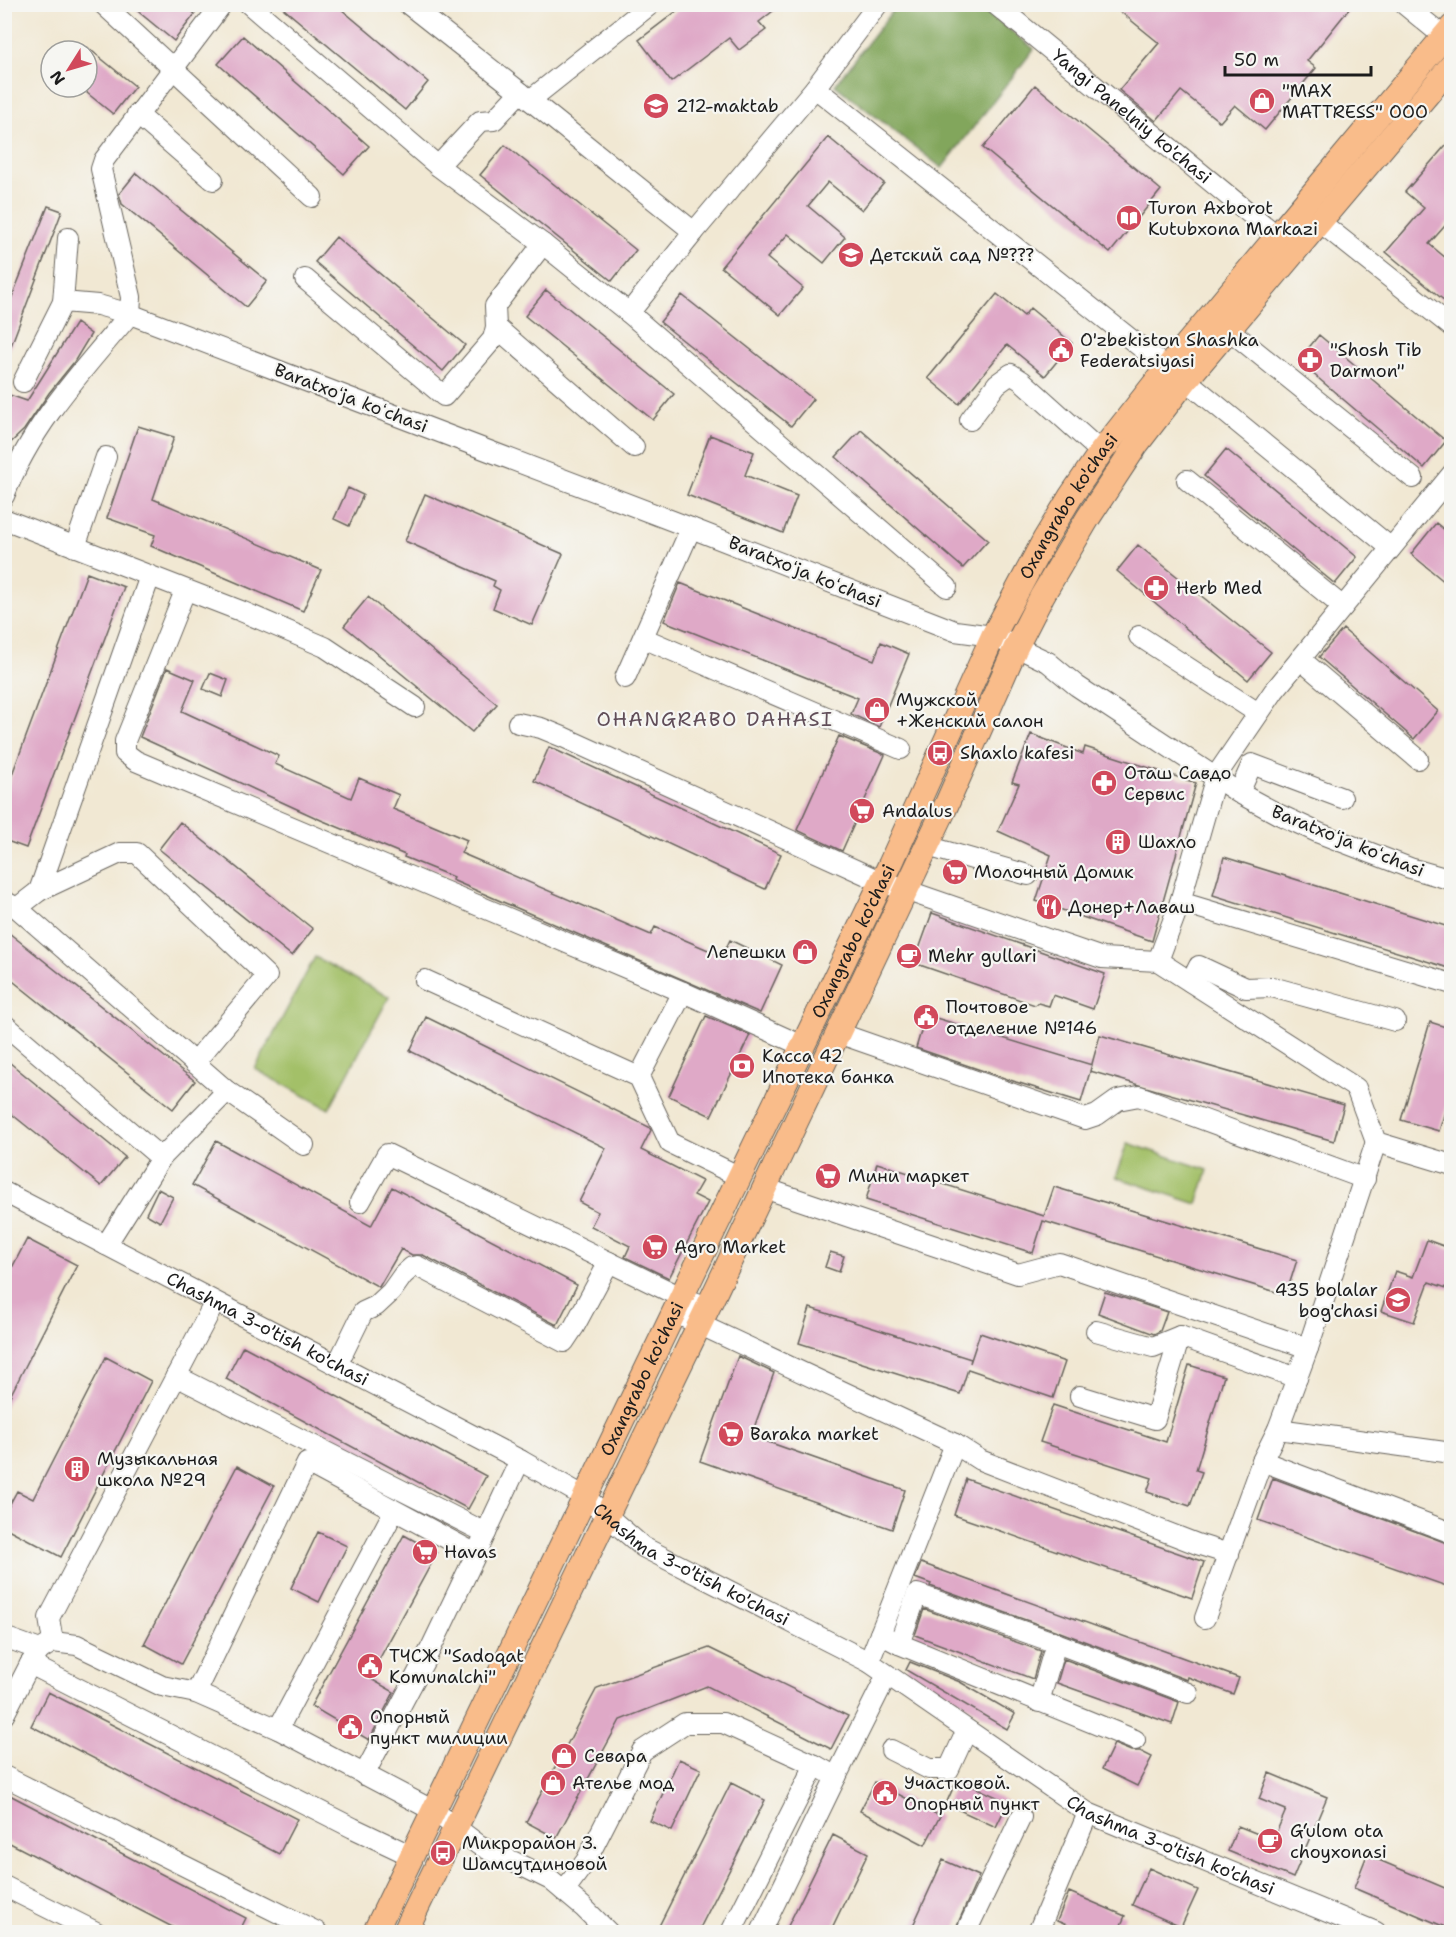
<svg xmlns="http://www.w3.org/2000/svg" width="1456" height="1937" viewBox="0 0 1456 1937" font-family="'Shantell Sans',sans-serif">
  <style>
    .green { fill: #a3c067; stroke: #606e42; stroke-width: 1.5 }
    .forest { fill: #82a65c; stroke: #4f613c; stroke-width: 1.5 }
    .building { fill: #dfa9c7 }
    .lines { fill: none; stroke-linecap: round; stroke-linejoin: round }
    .minor-casing { stroke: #67635c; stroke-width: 22 }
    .major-casing { stroke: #67635c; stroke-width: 26 }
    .minor { stroke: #fff; stroke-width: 20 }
    .major { stroke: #f9bc8a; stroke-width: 24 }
    .labels { text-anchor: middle; stroke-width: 4.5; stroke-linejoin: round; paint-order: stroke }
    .poi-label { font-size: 18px; fill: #1c1c1c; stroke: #f6f6f2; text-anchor: start }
    .street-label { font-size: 18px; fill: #1c1c1c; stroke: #f6f6f2 }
    .neighbourhood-label { font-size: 20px; letter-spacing: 1.5px; fill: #604d58; stroke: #f6f6f2 }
  </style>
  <rect width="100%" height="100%" fill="#f6f6f2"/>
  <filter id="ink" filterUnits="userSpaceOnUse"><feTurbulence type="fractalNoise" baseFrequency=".0167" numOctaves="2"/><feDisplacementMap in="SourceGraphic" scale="12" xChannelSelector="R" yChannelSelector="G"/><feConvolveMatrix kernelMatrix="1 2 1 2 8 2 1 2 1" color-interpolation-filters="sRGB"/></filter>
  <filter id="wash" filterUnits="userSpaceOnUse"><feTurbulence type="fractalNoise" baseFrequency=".008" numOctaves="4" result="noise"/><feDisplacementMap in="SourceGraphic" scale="24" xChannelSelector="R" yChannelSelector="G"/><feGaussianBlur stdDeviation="1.35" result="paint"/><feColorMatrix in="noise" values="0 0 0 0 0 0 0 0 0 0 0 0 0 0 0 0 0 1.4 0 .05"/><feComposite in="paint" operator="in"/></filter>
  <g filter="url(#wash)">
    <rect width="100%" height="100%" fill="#f1e8d3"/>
    <!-- green -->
    <path class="green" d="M315 957 389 997 329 1109 255 1069Z
      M1128 1143 1208 1170 1197 1204 1116 1177Z"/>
    <!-- forest -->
    <path class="forest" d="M897 5H978L1034 49 942 168 835 85Z"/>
    <g id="blocks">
      <!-- building -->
      <path class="building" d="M129 4H183L195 14 174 41Z
        M278 4H335L428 82 405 110Z
        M686 4H782L759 22 766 30 739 50 729 38 671 82 639 40Z
        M1111 4H1353L1307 61 1316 68 1265 130 1235 105 1220 122 1181 91 1156 121 1119 90 1159 43Z
        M243 36 369 146 344 174 218 64Z
        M87 47 135 86 113 114 87 93Z
        M1035 85 1161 190 1110 253 983 148Z
        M828 137 884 183 862 210 828 182 808 206 845 237 824 263 788 234 767 258 803 288 780 315 721 267Z
        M1452 138V218L1429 244 1452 263V307L1386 252 1424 208 1405 192Z
        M505 145 636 250 612 281 480 175Z
        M136 173 267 281 246 307 122 204 119 194Z
        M48 206 62 211 6 359H4V317Z
        M336 237 465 345 443 371 315 262Z
        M546 290 674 394 653 420 525 316Z
        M997 294 1024 316 1030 308 1072 343 1045 376 1007 345 959 404 928 378Z
        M682 295 813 399 791 426 660 322Z
        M76 323 91 334 74 362 49 393 24 430 4 449V393L27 401Z
        M1319 335 1446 441 1424 468 1298 361Z
        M138 426 174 437 153 499 321 570 303 611 151 546 155 535 107 518Z
        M861 430 988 540 963 568 836 457Z
        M710 435 754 452 745 475 797 496 783 533 687 495Z
        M1226 449 1357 557 1335 584 1204 476Z
        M348 488 363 495 349 526 334 519Z
        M425 494 563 554 532 625 493 608 500 590 493 586 495 581 405 541Z
        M1436 523 1452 536V588L1411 554Z
        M1138 545 1271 652 1248 680 1117 571Z
        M87 573 124 587 26 848 4 840V796Z
        M680 583 874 660 881 642 909 654 879 727 851 714 858 698 664 621Z
        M368 597 497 704 472 732 344 626Z
        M1343 629 1438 711 1414 739 1319 657Z
        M167 668 195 680 182 711 279 756 275 764 351 798 359 778 399 795 393 809 467 840 461 853 651 935 655 927 722 956 730 940 782 965 760 1013 452 880 453 877 404 857 405 855 321 820 140 737Z
        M210 673 228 680 222 697 203 689Z
        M1031 734 1083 754 1085 747 1196 783 1152 941 1036 901 1051 855 998 831 1019 784 1012 782Z
        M839 736 885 755 842 851 797 830Z
        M549 747 781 854 765 889 534 781Z
        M180 822 313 929 292 956 159 849Z
        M1224 857 1452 928V969L1213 895Z
        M932 913 1105 974 1093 1009 1053 995 1049 1006 1038 1003 1035 1005 914 963Z
        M4 929 195 1081 173 1109 4 974Z
        M926 1015 1092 1065 1081 1102 1016 1082 916 1048Z
        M706 1016 750 1035 711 1116 669 1096Z
        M426 1017 649 1127 651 1130 641 1150 702 1181 694 1195 708 1202 669 1278 625 1257 630 1246 591 1226 598 1212 579 1202 606 1148 410 1051Z
        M1430 1022 1452 1029V1089L1439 1131 1401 1120Z
        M1100 1035 1344 1105 1334 1141 1090 1071Z
        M4 1058 125 1157 101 1186 4 1108Z
        M216 1141 371 1226 392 1187 577 1285 557 1325 423 1255H412L401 1249 379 1287 192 1185Z
        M877 1163 1044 1216 1054 1187 1297 1260 1286 1295 1043 1221 1033 1253 866 1200Z
        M158 1189 173 1197 160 1222 146 1214Z
        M27 1239 77 1265 4 1408V1283Z
        M1427 1240 1452 1249V1290L1429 1282 1414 1322 1381 1311 1395 1271 1413 1277Z
        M830 1252 844 1256 839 1272 825 1267Z
        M1105 1292 1167 1312 1160 1331 1154 1334 1098 1313Z
        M810 1308 971 1359 970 1363 980 1333 1065 1362 1053 1398 968 1369 960 1394 799 1343Z
        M243 1346 486 1476 468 1509 226 1379Z
        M738 1356 774 1373 751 1436 905 1490 892 1529 700 1461Z
        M106 1357 151 1381 61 1557 4 1527V1515L17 1491 33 1499Z
        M1189 1365 1224 1376 1196 1470 1202 1472 1190 1506 1147 1492 1152 1478 1040 1442 1053 1405 1166 1442Z
        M237 1466 274 1486 181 1664 144 1644Z
        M1273 1478 1452 1545V1588L1258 1520Z
        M966 1479 1204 1562 1192 1598 954 1515Z
        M318 1532 347 1546 319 1602 291 1588Z
        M404 1535 437 1553 369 1678 394 1692 369 1740 311 1706Z
        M921 1563 1239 1678 1233 1694 1188 1677 1187 1680 1060 1632 930 1586 931 1584 915 1578Z
        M924 1609 1041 1651 1033 1679 915 1635Z
        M709 1648 848 1716 831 1749 707 1686 620 1720 556 1838 526 1822 597 1688Z
        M1064 1659 1179 1702 1172 1724 1057 1683Z
        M910 1662 960 1682 1015 1714 1007 1729 906 1670Z
        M48 1692 297 1819 279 1854 31 1726Z
        M1114 1744 1131 1751H1140L1152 1757 1137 1786 1102 1769Z
        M679 1759 701 1769 672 1831 650 1821Z
        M1269 1773 1327 1797 1293 1878 1228 1851 1238 1826 1273 1840 1286 1810 1259 1799Z
        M957 1779 1008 1802 996 1827 946 1804Z
        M875 1782 940 1816 925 1845 860 1811Z
        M731 1783 765 1800 698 1932H656Z
        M4 1792 246 1918 239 1932H182L4 1840Z
        M833 1835 868 1853 830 1932H785Z
        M1367 1855 1452 1891V1930L1354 1888Z
        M943 1860 979 1876 954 1932H910Z
        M1149 1868 1198 1890 1181 1927 1132 1905Z
        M1069 1892 1125 1916 1118 1932H1084L1057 1921Z"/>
    </g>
  </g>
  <g filter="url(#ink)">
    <use href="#blocks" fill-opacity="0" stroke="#67635c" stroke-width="1.5"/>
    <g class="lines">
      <!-- minor casing -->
      <g class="minor-casing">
        <g id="minor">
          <path d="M103 4 312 197"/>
          <path d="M249 4 438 166 543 244 629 313 694 232 815 88 1167 368"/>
          <path d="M408 4 520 92 694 232"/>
          <path id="s1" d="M995 4 1288 245"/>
          <path d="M1404 4 1443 36"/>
          <path d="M815 88 878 4"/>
          <path d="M530 100 651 4"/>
          <path d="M137 114 213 180"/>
          <path d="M438 166 480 121 494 120 520 92"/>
          <path d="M1320 222 1452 327"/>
          <path d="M305 279 444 396 493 339 496 327 495 306 543 244"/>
          <path d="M63 302 68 238"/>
          <path d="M629 313 947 587"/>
          <path d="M130 314 131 297 101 169 104 160 222 4"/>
          <path d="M496 327 634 447"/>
          <path d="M1228 329 1413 478"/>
          <path d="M1186 380 1391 548"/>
          <path d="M23 382 63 302 98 305 130 314 691 528 955 631 993 636 1048 662 1077 686 1239 793 1278 814 1319 833 1410 868 1452 880"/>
          <path d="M970 420 997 384 1011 374 1022 381 1101 452"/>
          <path d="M1187 480 1343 607"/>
          <path d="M4 496C31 425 82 371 130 314"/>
          <path d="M4 519 241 611 325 647 415 707"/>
          <path d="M75 547 106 457"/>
          <path d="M185 591 125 741V753L136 761 169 775 683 992 803 1046"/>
          <path d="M1139 636 1258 713"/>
          <path d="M643 638 901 749"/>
          <path d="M1300 659 1418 759"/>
          <path d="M625 678 691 528"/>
          <path d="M518 723 541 728 563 737 882 882 1102 958 1158 961 1356 1088 1376 1142 1452 1165"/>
          <path d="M1239 793 1252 764 1342 798"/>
          <path d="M927 846 1028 875"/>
          <path d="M39 891 150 576"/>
          <path d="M4 901 17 908 227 1091 161 1158 106 1245"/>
          <path d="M1180 902 1452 984"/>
          <path d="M17 908 39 891 120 853H137L267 976 194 1063"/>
          <path d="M1158 961 1180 902 1216 776 1274 691 1452 474"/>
          <path d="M425 980 639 1077 670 1143 740 1177"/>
          <path d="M1191 982 1199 966 1246 988 1272 987 1395 1021"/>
          <path d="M4 1024 161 1158"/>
          <path d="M838 1033 1085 1119 1097 1115 1118 1100 1139 1096 1365 1179"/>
          <path d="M639 1077 683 992"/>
          <path d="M227 1091 304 1145"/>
          <path d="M764 1188 1018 1274 1059 1263 1308 1348"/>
          <path id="s2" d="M4 1192 520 1460 585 1497 643 1547 869 1662 1088 1813 1376 1932"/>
          <path d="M360 1202 387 1154 683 1298 708 1307"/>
          <path d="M675 1313 955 1444"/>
          <path d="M1096 1331 1153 1347 1180 1336"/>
          <path d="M337 1365 363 1312 376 1306 391 1292 403 1275 412 1267 417 1266 564 1342 574 1327 609 1262"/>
          <path d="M176 1376 486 1533"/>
          <path d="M1080 1396 1155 1419 1180 1336 1297 1378"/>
          <path d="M1278 1429 1452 1453"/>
          <path d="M1262 1461 1452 1533"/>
          <path d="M1205 1618 1262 1461 1278 1429 1308 1348 1376 1142"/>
          <path d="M880 1634 899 1644 1135 1740"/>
          <path d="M4 1637 40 1650"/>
          <path d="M53 1642 49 1618 215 1302"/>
          <path d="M1056 1643 1188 1693"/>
          <path d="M899 1644 917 1594 1056 1643 1039 1702"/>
          <path d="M869 1662 955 1444 980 1460 1197 1544 1229 1554"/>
          <path d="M30 1664 353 1828 412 1856"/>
          <path d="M196 1693 307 1463 476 1554 520 1460"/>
          <path d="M4 1715 30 1664 40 1650 53 1642 77 1645 162 1686 196 1693 278 1729 434 1811 479 1845 551 1880 583 1907 608 1932"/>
          <path d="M278 1729 394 1511"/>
          <path d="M891 1750 929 1769H949L967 1730"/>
          <path d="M364 1775 430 1650 476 1554"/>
          <path d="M4 1776 317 1932"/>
          <path d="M836 1777 887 1675"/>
          <path d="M4 1886 96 1932"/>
          <path d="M564 1891 586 1861 642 1751 685 1723H723L815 1765 836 1777 761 1932"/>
          <path d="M731 1932 815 1765"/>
          <path d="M966 1932 1021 1817"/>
          <path d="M1038 1932 1088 1813"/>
        </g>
      </g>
      <!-- major casing -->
      <g class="major-casing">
        <g id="major">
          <path id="s3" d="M375 1932 890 865 993 636 1045 539 1071 496 1101 452 1167 368 1452 27"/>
          <path d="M405 1932 708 1307 945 808 1016 647 1042 596 1088 518 1136 445 1186 380 1452 65"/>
        </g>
      </g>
      <!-- minor -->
      <use href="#minor" class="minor"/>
      <!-- major -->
      <use href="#major" class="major"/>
    </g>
  </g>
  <!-- icons -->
  <defs>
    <g id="shop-disc" transform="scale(1.35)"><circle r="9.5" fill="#d1495b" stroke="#f6f6f2"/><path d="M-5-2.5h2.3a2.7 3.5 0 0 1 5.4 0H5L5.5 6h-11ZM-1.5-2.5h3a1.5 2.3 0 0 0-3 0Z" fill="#fff"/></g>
    <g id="school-disc" transform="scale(1.35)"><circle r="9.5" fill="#d1495b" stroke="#f6f6f2"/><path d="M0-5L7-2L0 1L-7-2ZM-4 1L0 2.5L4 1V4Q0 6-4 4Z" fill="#fff"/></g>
    <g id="library-disc" transform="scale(1.35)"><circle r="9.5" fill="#d1495b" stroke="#f6f6f2"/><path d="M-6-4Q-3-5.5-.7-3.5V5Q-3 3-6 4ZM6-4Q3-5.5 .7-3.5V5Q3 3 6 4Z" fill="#fff"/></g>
    <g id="civic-disc" transform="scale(1.35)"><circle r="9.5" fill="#d1495b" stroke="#f6f6f2"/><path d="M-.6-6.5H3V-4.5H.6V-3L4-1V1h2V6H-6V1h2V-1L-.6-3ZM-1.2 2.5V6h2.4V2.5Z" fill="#fff"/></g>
    <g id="pharmacy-disc" transform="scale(1.35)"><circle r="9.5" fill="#d1495b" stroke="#f6f6f2"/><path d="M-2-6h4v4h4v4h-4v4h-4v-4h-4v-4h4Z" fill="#fff"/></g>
    <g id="bus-disc" transform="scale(1.35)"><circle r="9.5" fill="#d1495b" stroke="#f6f6f2"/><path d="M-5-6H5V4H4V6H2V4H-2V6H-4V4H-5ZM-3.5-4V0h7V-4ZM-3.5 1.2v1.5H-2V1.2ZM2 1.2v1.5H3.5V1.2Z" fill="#fff"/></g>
    <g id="supermarket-disc" transform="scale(1.35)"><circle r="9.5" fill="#d1495b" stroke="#f6f6f2"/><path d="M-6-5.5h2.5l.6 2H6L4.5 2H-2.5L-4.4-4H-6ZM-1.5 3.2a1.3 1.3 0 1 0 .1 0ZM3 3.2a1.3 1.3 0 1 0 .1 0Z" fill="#fff"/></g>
    <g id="building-disc" transform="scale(1.35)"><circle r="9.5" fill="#d1495b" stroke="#f6f6f2"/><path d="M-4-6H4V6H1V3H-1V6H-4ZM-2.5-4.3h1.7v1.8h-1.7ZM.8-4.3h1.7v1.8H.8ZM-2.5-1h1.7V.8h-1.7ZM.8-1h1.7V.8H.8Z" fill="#fff"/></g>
    <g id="restaurant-disc" transform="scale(1.35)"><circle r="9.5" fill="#d1495b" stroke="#f6f6f2"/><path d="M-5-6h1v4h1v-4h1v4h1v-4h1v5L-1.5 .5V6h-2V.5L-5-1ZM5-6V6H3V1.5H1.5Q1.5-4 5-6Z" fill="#fff"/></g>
    <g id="cafe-disc" transform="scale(1.35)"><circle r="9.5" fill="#d1495b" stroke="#f6f6f2"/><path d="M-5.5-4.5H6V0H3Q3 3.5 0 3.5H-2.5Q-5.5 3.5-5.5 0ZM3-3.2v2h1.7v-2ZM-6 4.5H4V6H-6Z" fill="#fff"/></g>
    <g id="bank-disc" transform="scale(1.35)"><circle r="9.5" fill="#d1495b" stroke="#f6f6f2"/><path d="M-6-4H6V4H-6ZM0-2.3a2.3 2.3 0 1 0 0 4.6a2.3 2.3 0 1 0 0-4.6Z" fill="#fff"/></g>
  </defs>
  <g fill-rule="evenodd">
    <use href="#shop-disc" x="1262" y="101"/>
    <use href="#school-disc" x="656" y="106"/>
    <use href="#library-disc" x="1129" y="218"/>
    <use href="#school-disc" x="851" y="255"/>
    <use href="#civic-disc" x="1061" y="350"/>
    <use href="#pharmacy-disc" x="1310" y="360"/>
    <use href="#pharmacy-disc" x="1156" y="588"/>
    <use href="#shop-disc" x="877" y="710"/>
    <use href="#bus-disc" x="940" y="753"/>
    <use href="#pharmacy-disc" x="1104" y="783"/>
    <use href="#supermarket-disc" x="862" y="811"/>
    <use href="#building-disc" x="1118" y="842"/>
    <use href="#supermarket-disc" x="955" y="872"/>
    <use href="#restaurant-disc" x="1049" y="907"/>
    <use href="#shop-disc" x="805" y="952"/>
    <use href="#cafe-disc" x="909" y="956"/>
    <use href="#civic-disc" x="926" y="1017"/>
    <use href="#bank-disc" x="742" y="1066"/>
    <use href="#supermarket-disc" x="828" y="1176"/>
    <use href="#supermarket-disc" x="655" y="1247"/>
    <use href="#school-disc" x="1398" y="1300"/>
    <use href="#supermarket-disc" x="731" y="1434"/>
    <use href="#building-disc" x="77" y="1469"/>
    <use href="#supermarket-disc" x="425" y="1552"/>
    <use href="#civic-disc" x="370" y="1666"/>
    <use href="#civic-disc" x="350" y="1727"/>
    <use href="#shop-disc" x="564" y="1756"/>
    <use href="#shop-disc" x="553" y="1783"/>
    <use href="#civic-disc" x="885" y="1793"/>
    <use href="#cafe-disc" x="1270" y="1841"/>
    <use href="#bus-disc" x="443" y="1853"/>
  </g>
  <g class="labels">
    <!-- poi labels -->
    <g class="poi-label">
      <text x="1282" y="97">"MAX<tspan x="1282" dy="21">MATTRESS" ООО</tspan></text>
      <text x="676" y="112">212-maktab</text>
      <text x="1148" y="214">Turon Axborot<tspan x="1148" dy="21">Kutubxona Markazi</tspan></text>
      <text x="870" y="261">Детский сад №???</text>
      <text x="1080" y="346">O'zbekiston Shashka<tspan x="1080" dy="21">Federatsiyasi</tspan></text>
      <text x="1330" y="356">"Shosh Tib<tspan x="1330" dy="21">Darmon"</tspan></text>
      <text x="1176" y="594">Herb Med</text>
      <text x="896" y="706">Мужской<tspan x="896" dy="21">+Женский салон</tspan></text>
      <text x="960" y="759">Shaxlo kafesi</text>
      <text x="1124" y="779">Оташ Савдо<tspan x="1124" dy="21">Сервис</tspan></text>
      <text x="882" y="817">Andalus</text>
      <text x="1138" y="848">Шахло</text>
      <text x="974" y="878">Молочный Домик</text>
      <text x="1068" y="913">Донер+Лаваш</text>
      <text x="786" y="958" text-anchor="end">Лепешки</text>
      <text x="928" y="962">Mehr gullari</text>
      <text x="946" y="1013">Почтовое<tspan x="946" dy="21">отделение №146</tspan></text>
      <text x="762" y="1062">Касса 42<tspan x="762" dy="21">Ипотека банка</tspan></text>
      <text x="848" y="1182">Мини маркет</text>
      <text x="674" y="1253">Agro Market</text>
      <text x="1378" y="1296" text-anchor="end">435 bolalar<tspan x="1378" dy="21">bog'chasi</tspan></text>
      <text x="750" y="1440">Baraka market</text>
      <text x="97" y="1465">Музыкальная<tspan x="97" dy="21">школа №29</tspan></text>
      <text x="444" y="1558">Havas</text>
      <text x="389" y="1662">ТЧСЖ "Sadoqat<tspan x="389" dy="21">Komunalchi"</tspan></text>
      <text x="370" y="1723">Опорный<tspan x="370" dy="21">пункт милиции</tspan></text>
      <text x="584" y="1762">Севара</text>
      <text x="572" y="1789">Ателье мод</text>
      <text x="904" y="1789">Участковой.<tspan x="904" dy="21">Опорный пункт</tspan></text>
      <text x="1290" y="1837">G‘ulom ota<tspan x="1290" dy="21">choyxonasi</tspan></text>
      <text x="462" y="1849">Микрорайон З.<tspan x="462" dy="21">Шамсутдиновой</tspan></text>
    </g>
    <!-- street labels -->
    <g class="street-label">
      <text dy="6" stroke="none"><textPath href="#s1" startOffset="177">Yangi Panelniy ko'chasi</textPath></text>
      <text transform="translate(351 398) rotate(21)" y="6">Baratxoʻja koʻchasi</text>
      <text dy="6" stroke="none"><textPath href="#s3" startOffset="1586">Oxangrabo ko'chasi</textPath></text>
      <text transform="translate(805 572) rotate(22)" y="6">Baratxoʻja koʻchasi</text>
      <text transform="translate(1348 841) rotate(22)" y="6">Baratxoʻja koʻchasi</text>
      <text dy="6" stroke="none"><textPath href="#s3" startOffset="1100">Oxangrabo ko'chasi</textPath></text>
      <text dy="6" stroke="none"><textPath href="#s2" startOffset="297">Chashma 3-o'tish ko'chasi</textPath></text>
      <text dy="6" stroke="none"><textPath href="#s3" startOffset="614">Oxangrabo ko'chasi</textPath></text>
      <text dy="6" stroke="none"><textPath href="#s2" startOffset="783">Chashma 3-o'tish ko'chasi</textPath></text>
      <text dy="6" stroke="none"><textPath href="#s2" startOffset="1341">Chashma 3-o'tish ko'chasi</textPath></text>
    </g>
    <!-- neighbourhood labels -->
    <g class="neighbourhood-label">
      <text x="715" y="726">OHANGRABO DAHASI</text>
    </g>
  </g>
  <!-- margin -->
  <rect width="1456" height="1937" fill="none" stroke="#f6f6f2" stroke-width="24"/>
  <!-- north arrow -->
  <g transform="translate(69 69) rotate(233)"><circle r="28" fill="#f6f6f2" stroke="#9f9f9c" stroke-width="1.5"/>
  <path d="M0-4.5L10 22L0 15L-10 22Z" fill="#d1495b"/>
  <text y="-9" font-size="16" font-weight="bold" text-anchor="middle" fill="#1c1c1c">N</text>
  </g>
  <!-- scale -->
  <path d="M1225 66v9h146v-9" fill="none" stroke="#1c1c1c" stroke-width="3"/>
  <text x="1234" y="66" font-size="18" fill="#1c1c1c" stroke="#f6f6f2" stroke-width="4.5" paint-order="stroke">50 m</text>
</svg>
